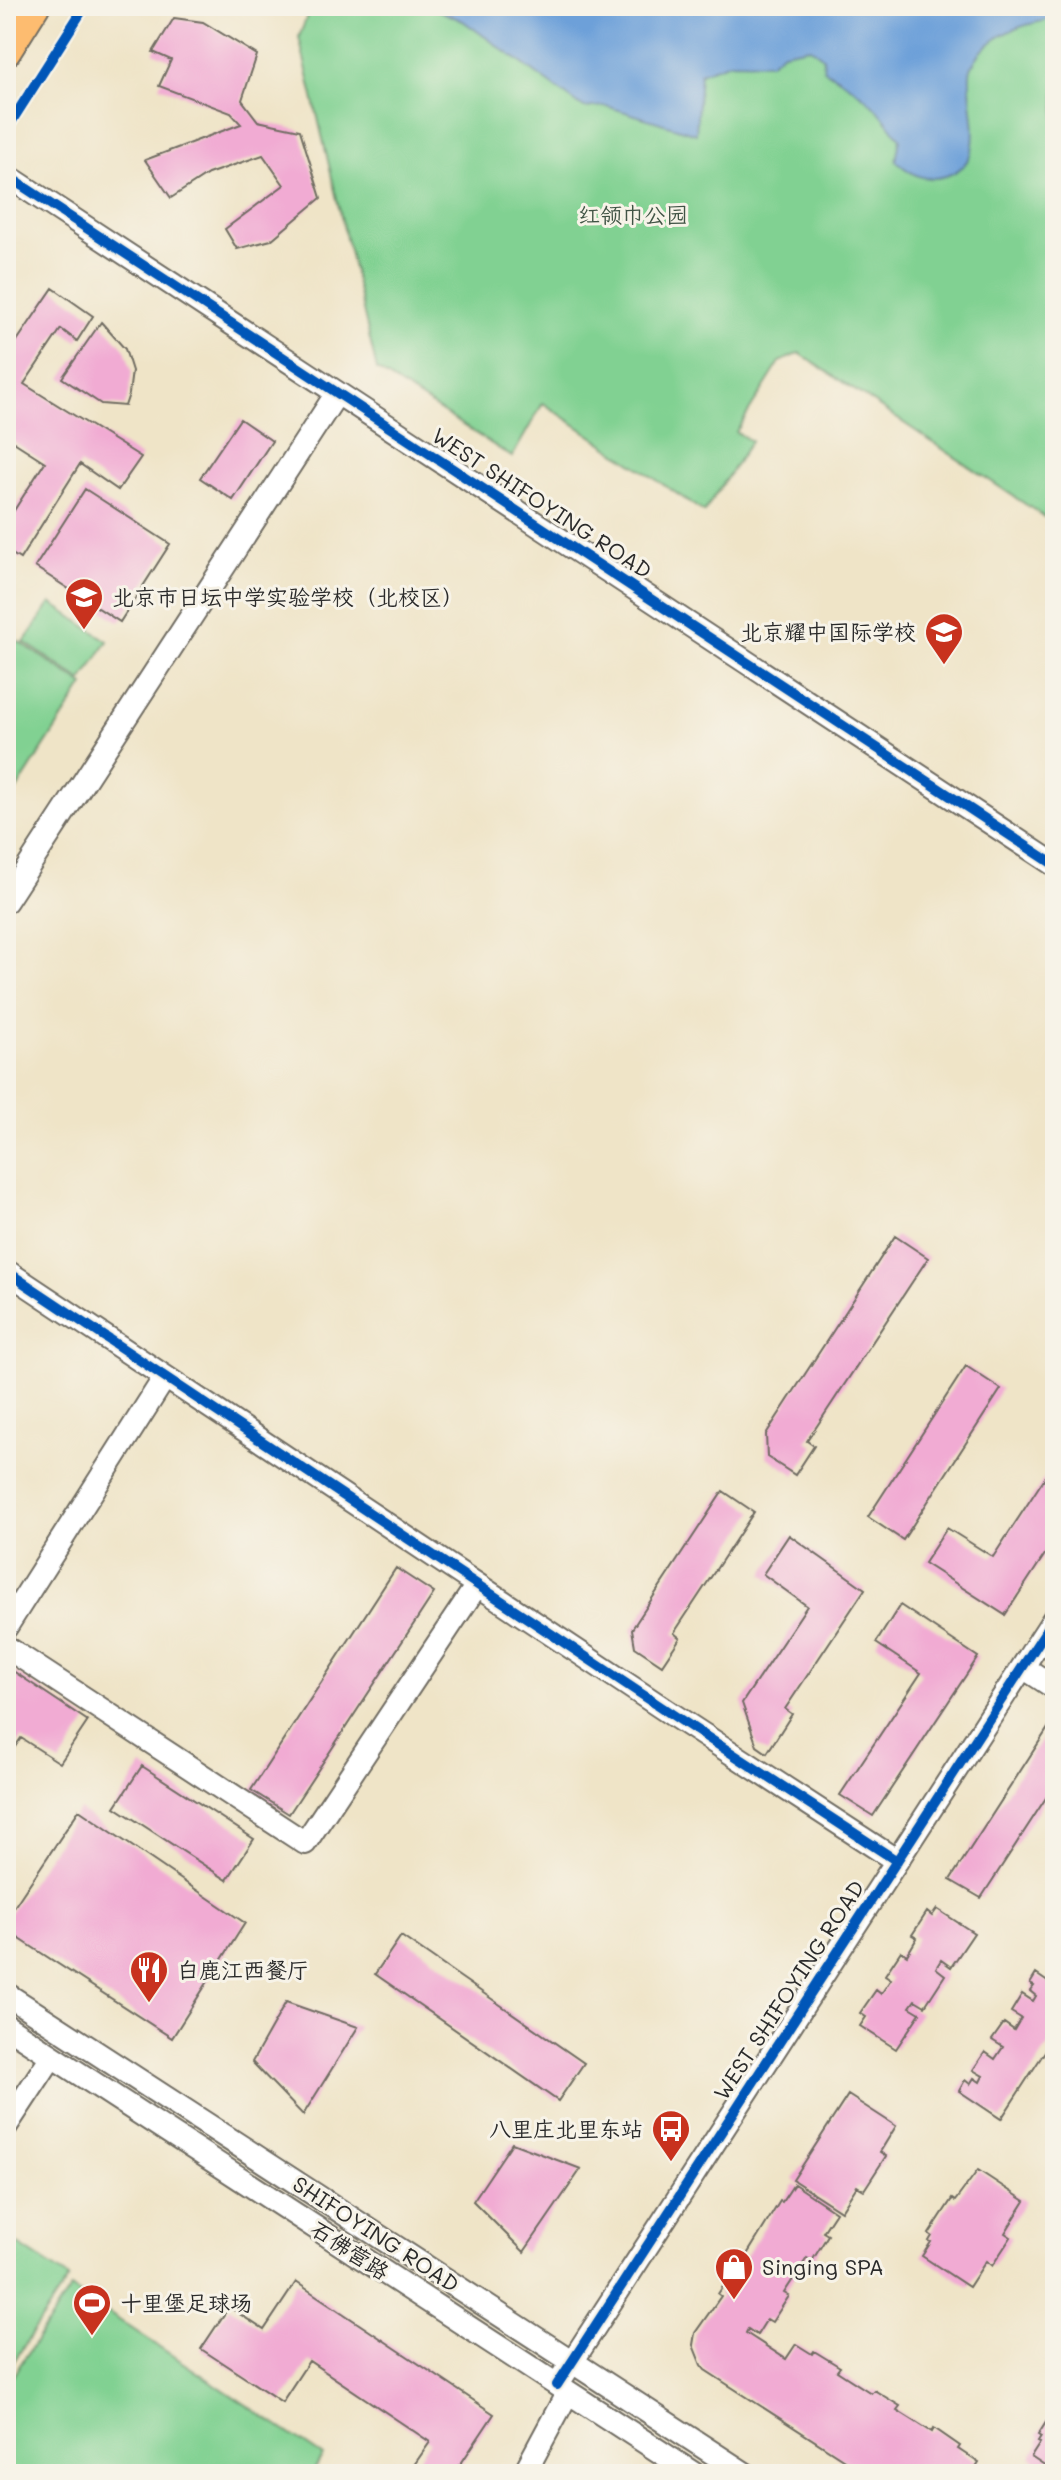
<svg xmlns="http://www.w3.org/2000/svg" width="1061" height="2480" viewBox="0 0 1061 2480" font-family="Mali,'LXGW WenKai TC',sans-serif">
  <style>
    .green { fill: #81d192; stroke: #567e5e; stroke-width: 2 }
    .water { fill: #6da0d9; stroke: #4c6682; stroke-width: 2 }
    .building { fill: #f1abd3 }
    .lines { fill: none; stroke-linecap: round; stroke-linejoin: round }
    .minor-casing { stroke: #706c62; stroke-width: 26 }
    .major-casing { stroke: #706c62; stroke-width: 32 }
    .minor { stroke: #fff; stroke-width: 22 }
    .major { stroke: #fdbc6f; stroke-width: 28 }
    .cycleway-casing { stroke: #f7f3e8; stroke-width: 15 }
    .cycleway { stroke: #0057b8; stroke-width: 10 }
    .labels { text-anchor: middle; stroke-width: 6; stroke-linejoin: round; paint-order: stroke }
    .park-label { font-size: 22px; fill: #405445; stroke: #f7f3e8 }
    .street-label { font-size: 22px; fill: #2b2b2b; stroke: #f7f3e8 }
    .poi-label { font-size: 22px; fill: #2b2b2b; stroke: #f7f3e8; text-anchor: start }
  </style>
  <rect width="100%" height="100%" fill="#f7f3e8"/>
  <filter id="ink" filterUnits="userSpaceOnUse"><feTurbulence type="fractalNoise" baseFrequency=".0125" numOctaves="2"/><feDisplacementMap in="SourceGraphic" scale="16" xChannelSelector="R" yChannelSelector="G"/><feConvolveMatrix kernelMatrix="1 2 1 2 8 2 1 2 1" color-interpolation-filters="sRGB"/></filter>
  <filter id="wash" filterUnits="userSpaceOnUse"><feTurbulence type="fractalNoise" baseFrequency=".006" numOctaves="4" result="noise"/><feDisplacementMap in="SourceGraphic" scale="32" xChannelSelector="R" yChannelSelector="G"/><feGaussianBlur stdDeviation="1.8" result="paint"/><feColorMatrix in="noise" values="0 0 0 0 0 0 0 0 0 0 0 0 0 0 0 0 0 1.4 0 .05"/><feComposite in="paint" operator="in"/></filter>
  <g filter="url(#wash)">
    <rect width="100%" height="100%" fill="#efe4c7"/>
    <!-- green -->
    <path class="green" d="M311 6H1055V524L799 353 780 362 736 432 751 441 704 512 543 403 512 457 377 370 299 37Z
      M51 603 108 641 82 681 24 642Z
      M6 633 84 685 6 806Z
      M6 2237 69 2278 6 2373Z
      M71 2288 323 2456 311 2474H6V2386Z"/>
    <!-- water -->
    <path class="water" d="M428 6H1055V19C1022 24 988 34 972 66 969 71 970 78 970 84 970 118 988 162 946 176 925 182 913 176 896 161L900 139C878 106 858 88 824 70L823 57 810 47 783 52 770 63 730 62 700 73 696 134 606 106 584 108 463 21Z"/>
    <g id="blocks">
      <!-- building -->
      <path class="building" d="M174 18 203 22 257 55 242 100 258 121 300 130 321 198 271 240 237 249 225 229 284 185 263 155 208 174 171 198 145 160 241 124 231 113 159 86 171 60 153 52Z
        M53 288 93 316 77 341 61 329 24 384 141 457 118 490 80 464 20 559 6 550V523L45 462 6 437V357Z
        M101 322 125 349 132 371 129 394 125 406 101 404 62 378Z
        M240 419 272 441 233 500 200 478Z
        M85 489 170 544 120 622 35 567Z
        M895 1236 928 1258 807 1441 814 1446 795 1475 767 1457 766 1434Z
        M966 1366 1001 1389 903 1540 868 1517Z
        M1055 1462V1539L1005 1615 924 1563 947 1528 993 1557Z
        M723 1491 754 1512 674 1633 680 1638 662 1665 635 1647 632 1629Z
        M789 1535 865 1589 785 1709 792 1714 767 1753 757 1746 742 1703 807 1606 763 1574Z
        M396 1568 434 1593 289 1814 251 1790Z
        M900 1605 978 1657 873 1816 840 1795 921 1673 876 1643Z
        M7 1667 88 1721 60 1763 21 1738 6 1760Z
        M1052 1722 1055 1724V1784L981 1898 950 1880Z
        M142 1766 254 1839 227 1880 115 1807Z
        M79 1810 245 1923 172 2038 6 1930V1919Z
        M937 1909 974 1933 951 1967 941 1960 936 1968 945 1975 925 2006 915 2000 910 2007 920 2013 896 2049 860 2026 866 2017 860 2013 876 1990 881 1994 891 1979 885 1975 901 1951 907 1955 917 1938 912 1935 927 1912 932 1916Z
        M1055 1932V1949L1047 1944Z
        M401 1936 584 2063 558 2101 375 1974Z
        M1036 1974 1055 1987V2036L1001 2119 959 2091 965 2080 970 2084 974 2078 980 2082 983 2076 973 2070 985 2052 995 2059 1003 2047 992 2040 1004 2023 1014 2030 1021 2018 1011 2012 1022 1994 1033 2001 1036 1996 1030 1991 1034 1986 1030 1984Z
        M286 2002 358 2027 303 2115 252 2062Z
        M848 2095 896 2126 880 2152 886 2156 864 2190 857 2186 841 2211 793 2180Z
        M512 2143 581 2169 524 2252 473 2201Z
        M978 2170 1025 2201 1005 2233 1011 2237 992 2266 986 2261 969 2287 922 2256 931 2242 929 2241 932 2236 929 2234 952 2199 955 2201Z
        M794 2184 836 2212 823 2232 828 2235 812 2261 807 2258 784 2293 789 2296 772 2322 767 2319 757 2335 748 2329 746 2333 786 2359 796 2344 812 2354 814 2351 840 2367 837 2371 871 2393 874 2390 900 2406 897 2410 932 2432 934 2428 960 2446 958 2449 979 2463 972 2474H866L705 2370 701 2365 693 2345 695 2333 721 2296 718 2294 740 2260 743 2261 780 2201 782 2202Z
        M296 2282 494 2414 454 2474H429L414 2465 430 2442 309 2361 282 2402 201 2349 229 2307 264 2330Z
        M1055 2408V2473L1031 2457 1040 2443 1038 2442 1041 2437 1038 2435Z"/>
    </g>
  </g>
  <g filter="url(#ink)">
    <use href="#blocks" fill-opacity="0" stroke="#706c62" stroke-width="2"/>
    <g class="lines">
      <!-- minor casing -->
      <g class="minor-casing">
        <path id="minor" d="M6 175 1055 865
          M6 901 337 393
          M6 1271 673 1715 897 1861
          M6 1627 165 1377
          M6 1647 305 1843 477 1585
          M1023 1667 1055 1688
          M6 1994 745 2474
          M6 2026 694 2474
          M6 2126 52 2056
          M557 2385 1055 1617
          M524 2474 568 2392"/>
      </g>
      <!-- major casing -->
      <g class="major-casing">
        <path id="major" d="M6 52 35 6"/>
      </g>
      <!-- minor -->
      <use href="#minor" class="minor"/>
      <!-- major -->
      <use href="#major" class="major"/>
      <!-- cycleway casing -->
      <g class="cycleway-casing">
        <path id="cycleway" d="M6 130 85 6
          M6 175 1055 865
          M6 1271 673 1715 897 1861
          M557 2385 1055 1617"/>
      </g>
      <!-- cycleway -->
      <use href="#cycleway" class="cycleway"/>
    </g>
  </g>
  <!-- icons -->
  <defs>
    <g id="school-pin" transform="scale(2)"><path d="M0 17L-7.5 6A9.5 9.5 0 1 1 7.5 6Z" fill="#c8321e" stroke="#f7f3e8"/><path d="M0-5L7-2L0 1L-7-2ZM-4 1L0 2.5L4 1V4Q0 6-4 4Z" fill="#fff"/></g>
    <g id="restaurant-pin" transform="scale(2)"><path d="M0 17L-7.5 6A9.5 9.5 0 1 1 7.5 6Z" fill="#c8321e" stroke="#f7f3e8"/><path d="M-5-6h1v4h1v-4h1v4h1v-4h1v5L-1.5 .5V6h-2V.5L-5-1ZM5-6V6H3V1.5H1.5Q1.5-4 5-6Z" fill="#fff"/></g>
    <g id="bus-pin" transform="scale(2)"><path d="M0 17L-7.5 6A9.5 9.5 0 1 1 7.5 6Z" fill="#c8321e" stroke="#f7f3e8"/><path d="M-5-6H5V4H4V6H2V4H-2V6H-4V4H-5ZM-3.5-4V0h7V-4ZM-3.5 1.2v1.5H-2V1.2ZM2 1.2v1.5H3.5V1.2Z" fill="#fff"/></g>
    <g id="shop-pin" transform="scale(2)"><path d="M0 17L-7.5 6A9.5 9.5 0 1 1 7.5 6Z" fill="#c8321e" stroke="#f7f3e8"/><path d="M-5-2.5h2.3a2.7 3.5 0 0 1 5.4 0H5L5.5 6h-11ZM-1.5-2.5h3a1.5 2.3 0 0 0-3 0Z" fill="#fff"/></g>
    <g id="stadium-pin" transform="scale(2)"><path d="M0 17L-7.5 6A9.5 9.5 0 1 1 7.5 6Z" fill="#c8321e" stroke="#f7f3e8"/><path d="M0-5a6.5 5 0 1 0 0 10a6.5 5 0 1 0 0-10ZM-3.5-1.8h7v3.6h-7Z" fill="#fff"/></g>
  </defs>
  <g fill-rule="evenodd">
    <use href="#school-pin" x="84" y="597"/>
    <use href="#school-pin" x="944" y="632"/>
    <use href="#restaurant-pin" x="149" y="1970"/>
    <use href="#bus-pin" x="671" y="2129"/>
    <use href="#shop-pin" x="734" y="2267"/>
    <use href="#stadium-pin" x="92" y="2303"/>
  </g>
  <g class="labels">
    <!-- park labels -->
    <g class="park-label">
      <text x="633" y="223">红领巾公园</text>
    </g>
    <!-- street labels -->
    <g class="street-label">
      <text transform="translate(542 503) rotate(33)" y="8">WEST SHIFOYING ROAD</text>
      <text transform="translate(789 1990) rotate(-57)" y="8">WEST SHIFOYING ROAD</text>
      <text transform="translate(376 2234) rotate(33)" y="8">SHIFOYING ROAD</text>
      <text transform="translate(350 2250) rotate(33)" y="8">石佛营路</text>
    </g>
    <!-- poi labels -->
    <g class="poi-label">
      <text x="112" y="605">北京市日坛中学实验学校（北校区）</text>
      <text x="916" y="640" text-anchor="end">北京耀中国际学校</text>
      <text x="177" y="1978">白鹿江西餐厅</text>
      <text x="643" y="2137" text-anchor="end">八里庄北里东站</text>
      <text x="762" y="2275">Singing SPA</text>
      <text x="120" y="2311">十里堡足球场</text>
    </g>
  </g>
  <!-- margin -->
  <rect width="1061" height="2480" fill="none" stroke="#f7f3e8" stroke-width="32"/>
</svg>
